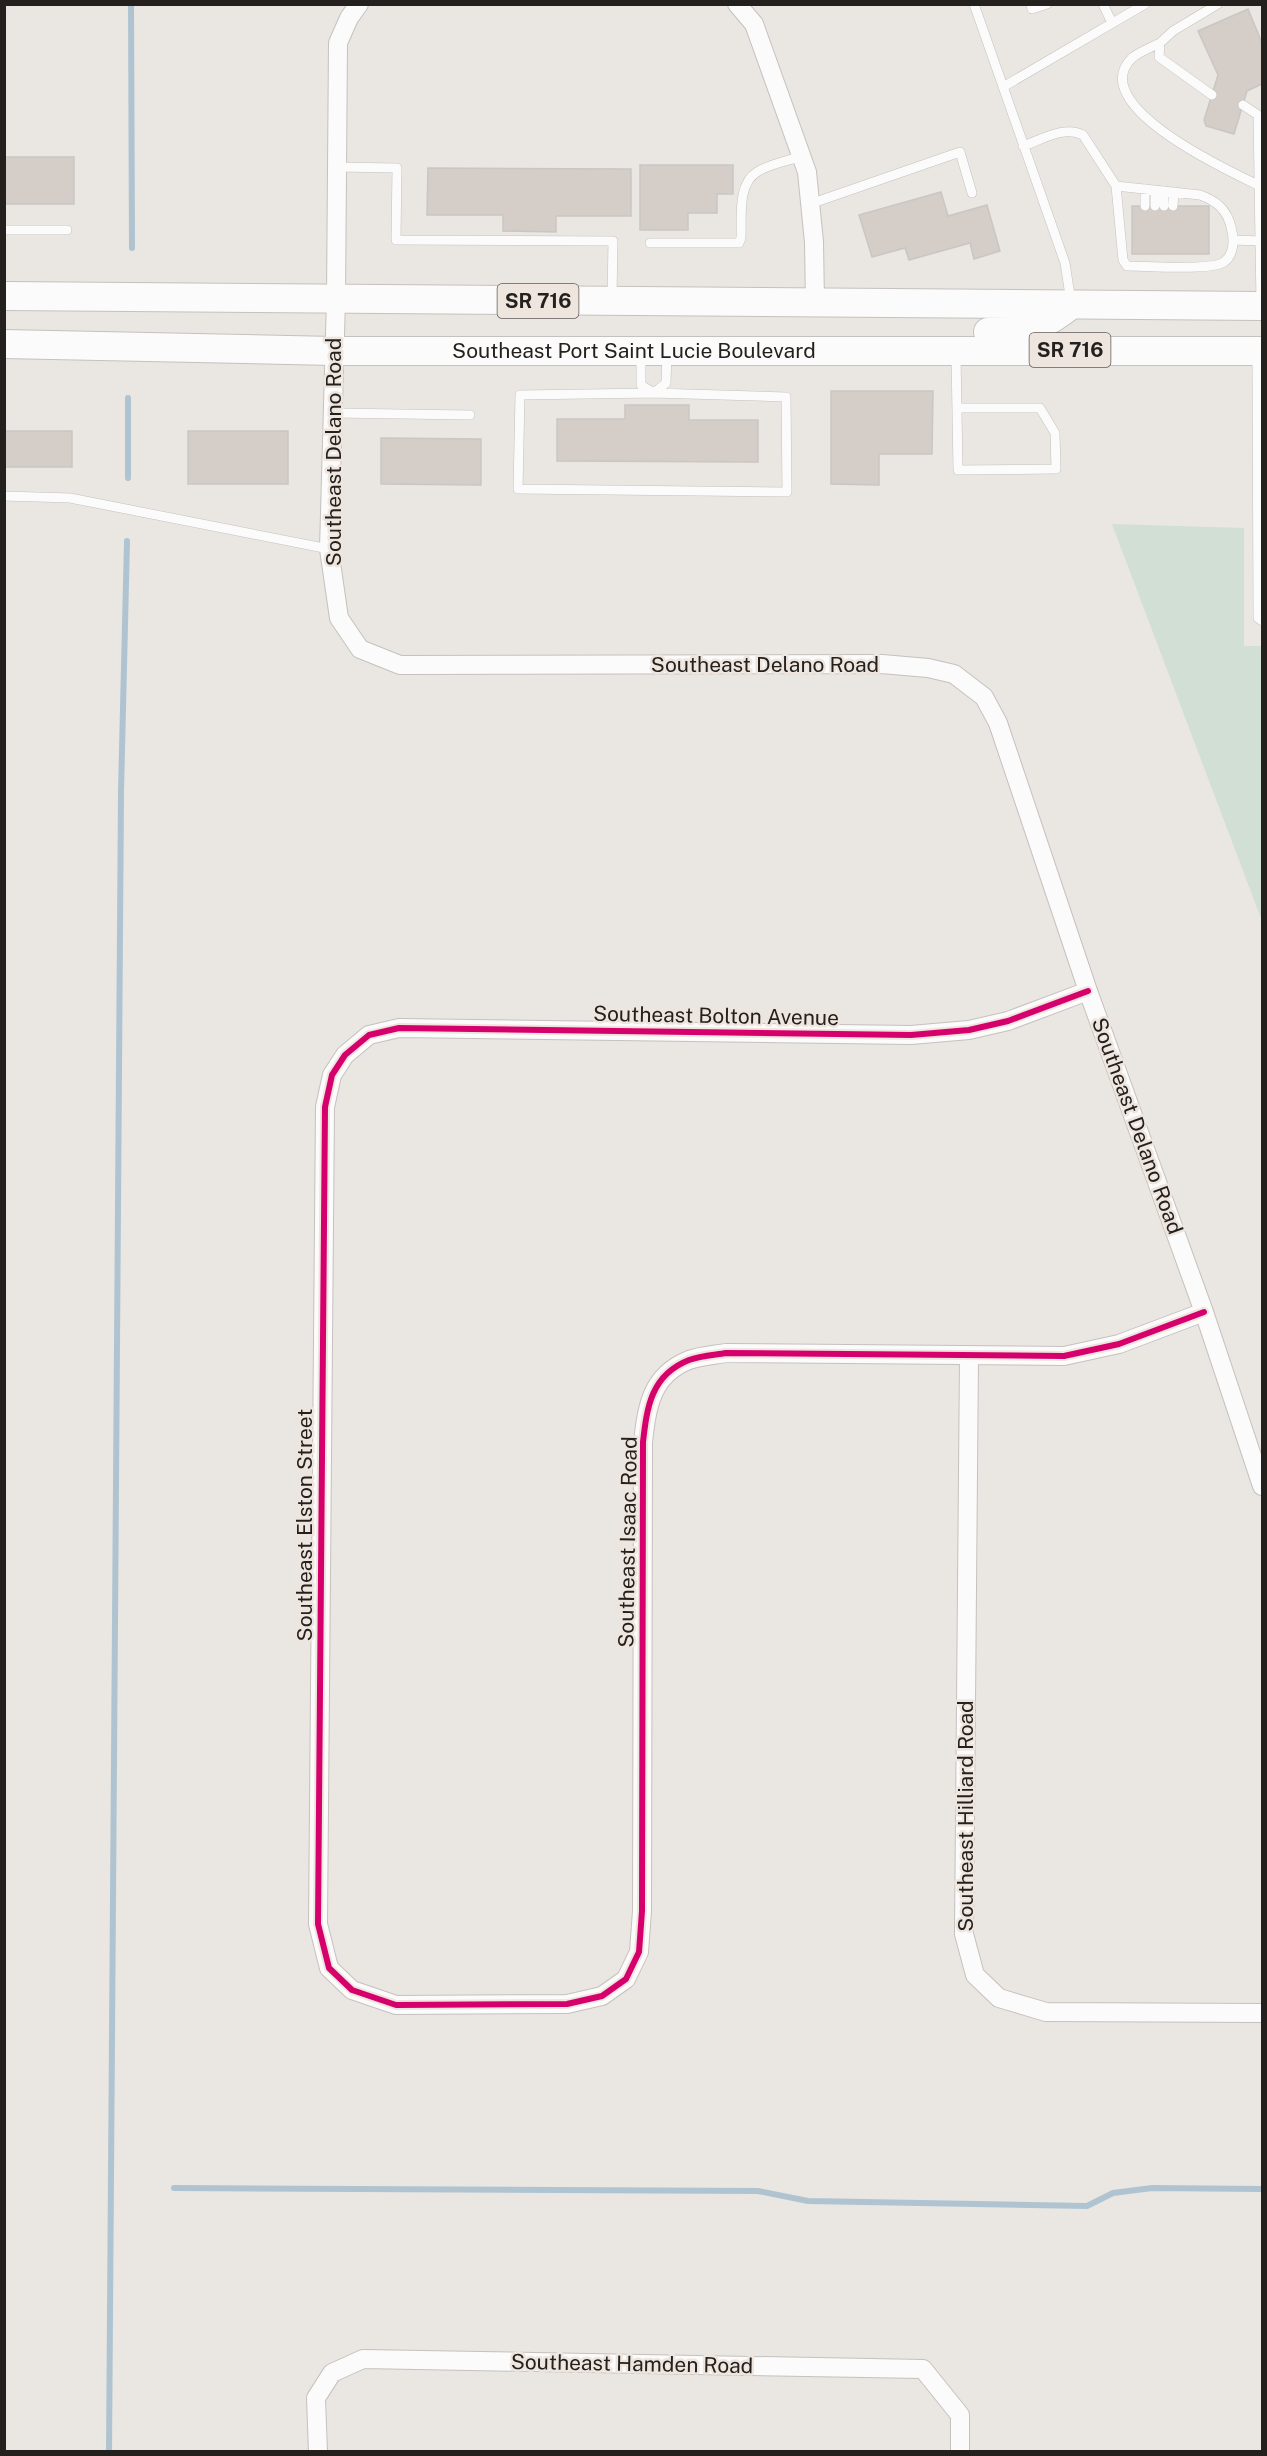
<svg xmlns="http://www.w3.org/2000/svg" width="1267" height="2456" viewBox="0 0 1267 2456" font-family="'Public Sans',sans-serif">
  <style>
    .green { fill: #d2dfd4 }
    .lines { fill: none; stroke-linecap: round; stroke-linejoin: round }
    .stream { stroke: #afc4d0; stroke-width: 6 }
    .building { fill: #d4cdc8; stroke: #c9c6c3; stroke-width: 1.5 }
    .service-casing { stroke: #c5c1be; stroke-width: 10 }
    .minor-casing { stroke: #c5c1be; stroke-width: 20 }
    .primary-casing { stroke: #c5c1be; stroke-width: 30 }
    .service { stroke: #fcfbfb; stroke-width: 9 }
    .minor { stroke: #fcfbfb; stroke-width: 18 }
    .primary { stroke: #fcfbfb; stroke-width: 28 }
    .cycleway-casing { stroke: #eee5de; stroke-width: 10 }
    .cycleway { stroke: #d6006c; stroke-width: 6 }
    .labels { text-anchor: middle; stroke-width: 5; stroke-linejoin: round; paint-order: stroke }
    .shield { fill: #eee5de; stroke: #605b58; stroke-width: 1.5 }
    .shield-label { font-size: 20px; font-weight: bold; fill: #23201e }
    .street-label { font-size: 21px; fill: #23201e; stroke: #eee5de }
  </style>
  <rect width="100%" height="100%" fill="#eae6e2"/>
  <!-- green -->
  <path class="green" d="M1112 524 1244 528V646H1262V921Z"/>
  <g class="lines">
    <!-- stream -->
    <path class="stream" d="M131 4 132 248
      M128 398V478
      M174 2188 758 2191 808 2201 1087 2206 1113 2193 1152 2188 1262 2189
      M109 2452 121 792 127 541"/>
  </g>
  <!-- building -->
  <path class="building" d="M1248 9 1262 43V84L1247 91 1234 134 1206 126 1204 120 1218 75 1198 31Z
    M4 157H74V204H4Z
    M640 165H733V194H717V213H688V230H640Z
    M428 168 631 169V216H556V232L503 231V215H427Z
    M941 192 948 216 987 205 1000 251 974 259 970 243 909 260 905 248 872 257 859 215Z
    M1132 206H1209V254H1132Z
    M831 391H933L932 454H879V485L831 484Z
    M625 405H689V420H758V462L557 461V419H625Z
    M4 431H72V467H4Z
    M188 431H288V484H188Z
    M381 438 481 439V485L381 484Z"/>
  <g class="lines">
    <!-- service casing -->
    <g class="service-casing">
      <path id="service" d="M974 4 1065 263 1071 302
        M1031 4 1032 9 1047 4
        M1103 4 1112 23
        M1160 43C1152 47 1139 52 1132 58 1084 105 1231 172 1260 186
        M1003 87 1145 4
        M1212 95 1159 57 1160 43 1173 31 1218 4
        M1243 105 1258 115 1261 304
        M1023 146C1041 140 1065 125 1083 135L1116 186 1123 260 1127 266C1146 266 1211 271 1224 262 1235 254 1234 238 1231 227 1227 210 1217 201 1200 195L1116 186
        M337 167 397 168 396 240 613 241 612 299
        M1145 189V206
        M1155 190V206
        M1164 191V206
        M810 204 960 152 972 193
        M1173 206 1174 192
        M4 230H67
        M1233 240 1260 241
        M650 243H739L741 238C742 218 737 184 757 172 769 164 788 161 802 156
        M641 353V385L654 393 666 383 667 354
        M1257 353 1258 618 1262 621
        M956 355 958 470 1056 469 1055 433 1040 408H957
        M654 393 786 397 787 492 518 489 520 395Z
        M333 413 470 415
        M4 496 70 498 329 549"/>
    </g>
    <!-- minor casing -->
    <g class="minor-casing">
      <path id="minor" d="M359 4 349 18 338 43 336 299 329 549 339 618 360 649 400 665 882 664 928 668 954 674 984 697 998 723 1088 991 1204 1312 1262 1486
        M737 4 754 24 807 172 814 242 815 303
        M1088 991 1008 1021 969 1030 911 1035 399 1028 369 1035 345 1055 332 1075 325 1107 318 1924 329 1968 352 1990 396 2005 567 2004 602 1996 626 1979 639 1952 642 1911 643 1442C647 1407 651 1375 689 1360 700 1356 714 1355 726 1353L1064 1356 1119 1344 1204 1312
        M969 1357 964 1934 975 1975 999 1998 1046 2012 1262 2013
        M318 2452 316 2398 332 2373 363 2359 923 2369 960 2415V2452"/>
    </g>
    <!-- primary casing -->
    <g class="primary-casing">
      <g id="primary">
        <path d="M4 296 1262 306"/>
        <path d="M988 332C1029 332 1039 330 1071 305"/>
        <path id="s1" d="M4 344 334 351H1262"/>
      </g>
    </g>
    <!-- service -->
    <use href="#service" class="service"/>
    <!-- minor -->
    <use href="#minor" class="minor"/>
    <!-- primary -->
    <use href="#primary" class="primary"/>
    <!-- cycleway casing -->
    <g class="cycleway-casing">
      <path id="cycleway" d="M1088 991 1008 1021 969 1030 911 1035 399 1028 369 1035 345 1055 332 1075 325 1107 318 1924 329 1968 352 1990 396 2005 567 2004 602 1996 626 1979 639 1952 642 1911 643 1442C647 1407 651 1375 689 1360 700 1356 714 1355 726 1353L1064 1356 1119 1344 1204 1312"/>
    </g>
    <!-- cycleway -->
    <use href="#cycleway" class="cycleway"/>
  </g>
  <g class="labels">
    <!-- shield labels -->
    <g class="shield">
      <rect x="497.5" y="284" width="81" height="34" rx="4.5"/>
      <rect x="1029.5" y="333" width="81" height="34" rx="4.5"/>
    </g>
    <g class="shield-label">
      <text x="538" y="308">SR 716</text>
      <text x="1070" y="357">SR 716</text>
    </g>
    <!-- street labels -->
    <g class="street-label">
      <text dy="7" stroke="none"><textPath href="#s1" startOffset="630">Southeast Port Saint Lucie Boulevard</textPath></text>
      <text transform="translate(334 452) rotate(-90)" y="7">Southeast Delano Road</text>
      <text x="765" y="672">Southeast Delano Road</text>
      <text transform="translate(716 1016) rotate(1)" y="7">Southeast Bolton Avenue</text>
      <text transform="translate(1137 1126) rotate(70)" y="7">Southeast Delano Road</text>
      <text transform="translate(305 1525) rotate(-90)" y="7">Southeast Elston Street</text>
      <text transform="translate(628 1542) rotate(-89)" y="7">Southeast Isaac Road</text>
      <text transform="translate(966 1816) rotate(-90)" y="7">Southeast Hilliard Road</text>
      <text transform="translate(632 2364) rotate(1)" y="7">Southeast Hamden Road</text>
    </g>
  </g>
  <!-- border -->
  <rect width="1267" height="2456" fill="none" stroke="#23201e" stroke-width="12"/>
</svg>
